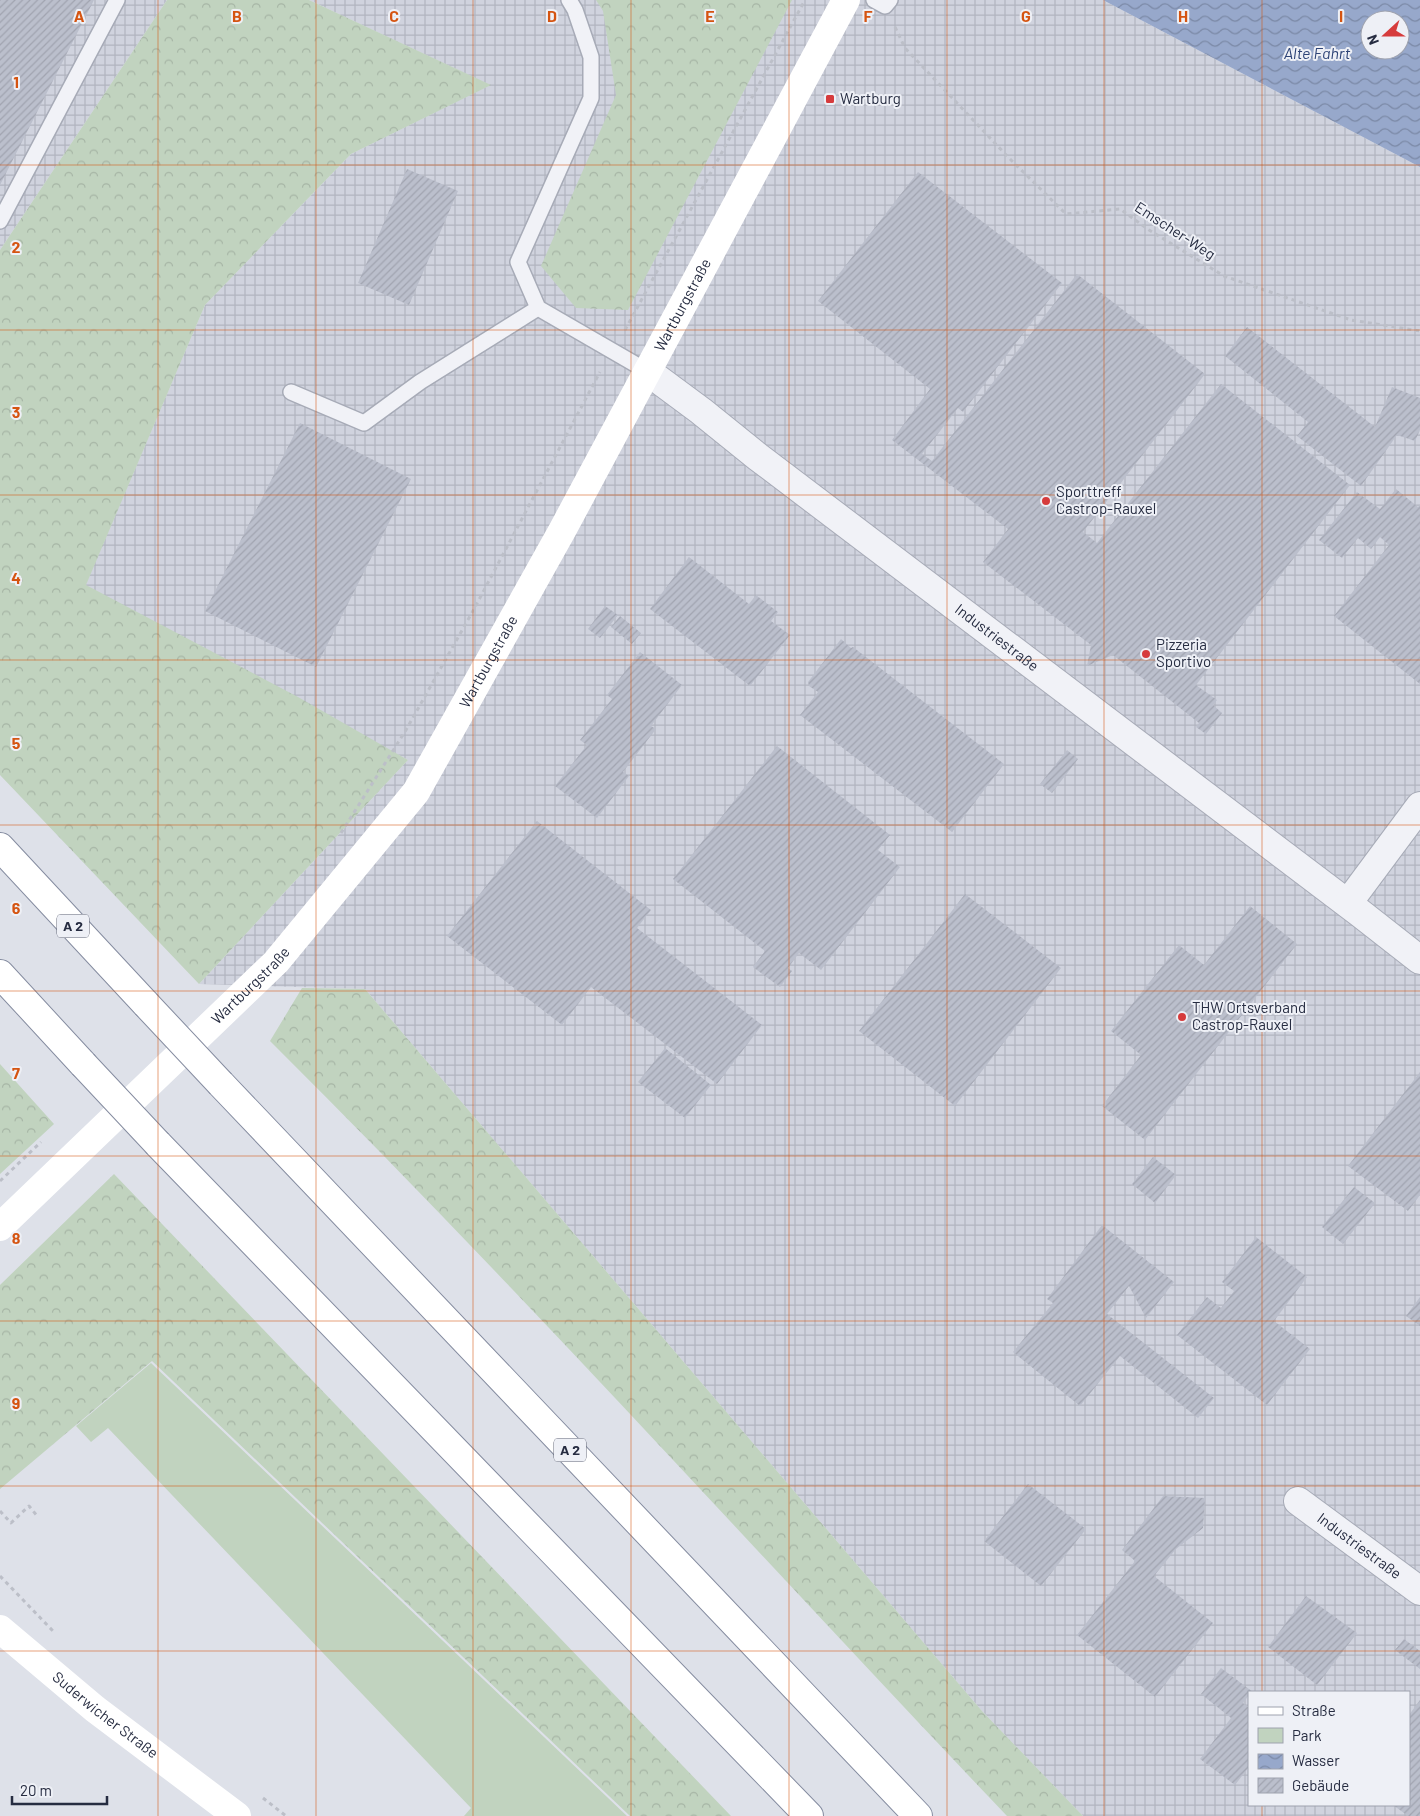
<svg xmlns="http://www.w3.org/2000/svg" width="1420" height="1816" viewBox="0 0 1420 1816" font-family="Barlow,sans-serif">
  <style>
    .industrial { fill: url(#industrial-grid); fill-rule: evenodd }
    .green { fill: #c1d3bf }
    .forest { fill: url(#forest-crowns) }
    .water { fill: url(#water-waves); fill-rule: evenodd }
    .building { fill: url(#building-hatch) }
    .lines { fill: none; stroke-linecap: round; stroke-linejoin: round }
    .service-casing { stroke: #a7abb7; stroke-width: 18 }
    .minor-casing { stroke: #a7abb7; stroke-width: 30 }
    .motorway-casing { stroke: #858ca0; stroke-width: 30 }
    .path { stroke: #bcbfc8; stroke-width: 3; stroke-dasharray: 4 4; stroke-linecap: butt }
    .service { stroke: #f1f2f7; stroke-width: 15 }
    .minor { stroke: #f1f2f7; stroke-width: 28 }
    .secondary { stroke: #fff; stroke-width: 28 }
    .motorway { stroke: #fff; stroke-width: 28 }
    .motorway-bridge-casing { stroke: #858ca0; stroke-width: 30; stroke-linecap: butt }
    .motorway-bridge { stroke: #fff; stroke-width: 28 }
    .grid { fill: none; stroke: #d55411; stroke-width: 1; stroke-opacity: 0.55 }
    .poi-dot { fill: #d63b3c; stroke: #eef0f6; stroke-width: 2 }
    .labels { text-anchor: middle; stroke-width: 4; stroke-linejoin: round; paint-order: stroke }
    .shield { fill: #eef0f6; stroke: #626777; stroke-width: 1 }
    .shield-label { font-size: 14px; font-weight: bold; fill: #262c41 }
    .poi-label { font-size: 15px; fill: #262c41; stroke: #eef0f6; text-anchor: start }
    .street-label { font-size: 15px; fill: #262c41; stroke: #eef0f6 }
    .water-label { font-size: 16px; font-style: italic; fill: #2e4477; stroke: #eef0f6 }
    .grid-label { font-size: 16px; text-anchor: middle; font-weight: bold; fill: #d55411; stroke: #eef0f6; stroke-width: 4; stroke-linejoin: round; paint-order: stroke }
  </style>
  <defs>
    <pattern id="industrial-grid" width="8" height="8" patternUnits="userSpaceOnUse" patternTransform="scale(1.25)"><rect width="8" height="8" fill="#d0d3de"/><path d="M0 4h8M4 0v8" fill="none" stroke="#b2b5c0"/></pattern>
    <pattern id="forest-crowns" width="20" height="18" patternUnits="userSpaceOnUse" patternTransform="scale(1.25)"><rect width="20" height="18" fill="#c1d3bf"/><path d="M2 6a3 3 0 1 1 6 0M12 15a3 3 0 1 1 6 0" fill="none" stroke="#a6b5a5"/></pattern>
    <pattern id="water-waves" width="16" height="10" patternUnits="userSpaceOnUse" patternTransform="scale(1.25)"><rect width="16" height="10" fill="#97a8cb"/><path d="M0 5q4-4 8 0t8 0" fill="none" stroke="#7b89a6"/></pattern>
    <pattern id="building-hatch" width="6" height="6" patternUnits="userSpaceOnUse" patternTransform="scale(1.25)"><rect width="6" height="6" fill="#bbbfcc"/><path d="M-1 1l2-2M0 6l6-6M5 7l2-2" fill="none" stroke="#a1a4b0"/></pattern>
  </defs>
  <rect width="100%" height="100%" fill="#dee1e9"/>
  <!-- industrial -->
  <path class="industrial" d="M0 0H167L0 250Z
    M309 0H1103L1420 167V1816H1083L982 1711 365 989 199 984 408 760 85 586 205 305 351 154 490 85ZM1249 1692H1409V1805H1249Z"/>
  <!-- green -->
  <path class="green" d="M151 1363 627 1816H464L471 1808 108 1428 91 1442 76 1426Z"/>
  <!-- forest -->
  <path class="forest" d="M167 0H309L491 85 351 154 205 305 86 585 298 697 408 760 199 984 0 775V250Z
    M596 0H792L628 310 576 308 541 266 616 95 603 11Z
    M302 988 365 989 982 1711 1083 1816H1007C761 1558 523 1292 270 1041Z
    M0 1064 54 1124 0 1174Z
    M114 1174 731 1816H630L152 1361 0 1489V1285Z"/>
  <!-- water -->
  <path class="water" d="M1103 0H1420V167ZM1370 20H1400V50H1370Z"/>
  <!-- building -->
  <path class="building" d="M0 0H94L0 185Z
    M407 169 458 191 409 305 358 283Z
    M918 172 1062 283 963 412 958 408 922 454 932 461 1077 274 1205 374 1083 532 1097 543 1221 384 1350 485 1196 685 1217 700 1213 705 1222 713 1206 734 1196 727 1199 723 1113 655 1087 666 1091 645 983 562 1008 529 892 440 930 389 818 301Z
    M1247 327 1375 427 1392 387 1420 398V430L1415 441 1397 435 1361 486 1297 436 1308 422 1225 356Z
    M300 423 411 479 316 667 205 611Z
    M1396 489 1418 507 1420 505V684L1334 616 1389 545 1380 537 1371 549 1358 538 1342 558 1319 540 1357 492 1380 509Z
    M689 557 749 604 756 595 778 612 771 621 790 635 750 686 650 609Z
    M605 606 618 615 600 638 588 629Z
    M620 616 641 633 632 644 611 627Z
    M841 639 851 648 853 647 1004 764 952 832 800 715 818 692 809 686 808 682Z
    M640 652 682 685 651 726 656 729 623 772 629 776 597 818 555 786 587 745 580 740 612 699 607 695Z
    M777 746 890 835 878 850 900 867 821 970 799 953 788 968 792 971 780 987 753 967 765 951 673 879Z
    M1067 750 1078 759 1052 793 1040 784Z
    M537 821 651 910 637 928 762 1025 717 1084 591 987 562 1025 447 936Z
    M965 894 1061 968 955 1106 859 1031Z
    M1250 906 1297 944 1145 1140 1102 1106 1141 1055 1111 1031 1179 945 1204 965Z
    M665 1048 711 1085 685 1118 638 1082Z
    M1420 1072V1195L1408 1211 1348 1166Z
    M1153 1157 1176 1175 1155 1203 1132 1184Z
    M1354 1187 1375 1203 1343 1244 1322 1227Z
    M1102 1225 1174 1282 1146 1318 1129 1286 1107 1314 1214 1398 1198 1418 1120 1356 1080 1406 1013 1352 1053 1303 1047 1299Z
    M1256 1237 1307 1277 1274 1321 1310 1349 1267 1405 1177 1335 1207 1297 1221 1308 1234 1291 1222 1282Z
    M1420 1297V1326L1406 1316Z
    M1028 1484 1086 1529 1041 1586 984 1541Z
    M1163 1496 1205 1498 1203 1528 1176 1549 1154 1576 1213 1623 1155 1697 1077 1635 1135 1561 1122 1550Z
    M1306 1596 1357 1633 1317 1685 1268 1647Z
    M1404 1639 1420 1651V1669L1395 1650Z
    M1221 1668 1253 1692H1249V1695L1243 1703 1249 1708V1767L1235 1785 1200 1759 1231 1718 1201 1694Z
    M1420 1700V1816H1408L1393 1805H1409V1715Z"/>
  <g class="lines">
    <!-- service casing -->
    <g class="service-casing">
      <path id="service" d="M569 0 575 10 591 57V98L518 262 538 308 647 371
        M874 0 885 6 890 0
        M0 221 117 0
        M291 392 364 423 420 382 538 308"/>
    </g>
    <!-- minor casing -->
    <g class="minor-casing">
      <g id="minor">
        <path id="s1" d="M647 371 701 411 758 457 1360 913 1420 960"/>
        <path d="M1348 903 1420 806"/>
        <path id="s2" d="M1298 1501 1420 1591"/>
      </g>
    </g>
    <!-- motorway casing -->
    <g class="motorway-casing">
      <path id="motorway" d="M0 847 146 1004
        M0 974 83 1064
        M221 1084 918 1816
        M158 1144 809 1816"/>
    </g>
    <!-- path -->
    <path class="path" d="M895 27 905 48 1009 158 1066 214 1120 209 1149 230 1224 276 1351 320 1420 331
      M625 330 805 0
      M341 833 406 730 474 609 600 372
      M0 1181 41 1142
      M0 1511 11 1523 29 1506 38 1517
      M0 1576 53 1631
      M263 1798 286 1816"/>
    <!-- service -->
    <use href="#service" class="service"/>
    <!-- minor -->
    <use href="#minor" class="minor"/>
    <!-- secondary -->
    <g class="secondary">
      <path id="s3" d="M0 1227 276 962 416 792 563 529 846 0"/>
      <path id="s4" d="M0 1629 95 1709 237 1816"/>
    </g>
    <!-- motorway -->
    <use href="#motorway" class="motorway"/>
    <!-- motorway-bridge casing -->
    <g class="motorway-bridge-casing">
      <path id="motorway-bridge" d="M146 1004 221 1084
        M83 1064 158 1144"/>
    </g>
    <!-- motorway-bridge -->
    <use href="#motorway-bridge" class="motorway-bridge"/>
  </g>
  <!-- grid -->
  <path class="grid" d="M158 0V1816M316 0V1816M473 0V1816M631 0V1816M789 0V1816M947 0V1816M1104 0V1816M1262 0V1692M0 165H1420M0 330H1420M0 495H1420M0 660H1420M0 825H1420M0 991H1420M0 1156H1420M0 1321H1420M0 1486H1420M0 1651H1420M1262 1805V1816"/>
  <!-- markers -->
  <g class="poi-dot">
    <rect x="825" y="94" width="10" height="10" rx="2.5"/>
    <circle cx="1046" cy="501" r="5"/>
    <circle cx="1146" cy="654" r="5"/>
    <circle cx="1182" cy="1017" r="5"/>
  </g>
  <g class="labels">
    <!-- shield labels -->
    <g class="shield">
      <rect x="57" y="914.5" width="32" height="23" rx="4"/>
      <rect x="554" y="1438.5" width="32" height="23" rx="4"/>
    </g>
    <g class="shield-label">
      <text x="73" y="931">A 2</text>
      <text x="570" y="1455">A 2</text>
    </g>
    <!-- poi labels -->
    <g class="poi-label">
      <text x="840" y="104">Wartburg</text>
      <text x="1056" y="497">Sporttreff<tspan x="1056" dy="17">Castrop-Rauxel</tspan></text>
      <text x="1156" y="650">Pizzeria<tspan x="1156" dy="17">Sportivo</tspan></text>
      <text x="1192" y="1013">THW Ortsverband<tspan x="1192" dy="17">Castrop-Rauxel</tspan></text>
    </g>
    <!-- street labels -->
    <g class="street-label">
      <text transform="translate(1175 231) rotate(33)" y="5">Emscher-Weg</text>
      <text dy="5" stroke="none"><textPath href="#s3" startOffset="1158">Wartburgstraße</textPath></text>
      <text dy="5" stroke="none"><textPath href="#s1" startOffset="440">Industriestraße</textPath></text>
      <text dy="5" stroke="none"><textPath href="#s3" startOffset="752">Wartburgstraße</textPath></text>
      <text dy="5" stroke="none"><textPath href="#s3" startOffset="348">Wartburgstraße</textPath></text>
      <text dy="5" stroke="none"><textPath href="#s2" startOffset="76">Industriestraße</textPath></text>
      <text dy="5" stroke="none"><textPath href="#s4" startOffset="136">Suderwicher Straße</textPath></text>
    </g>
    <!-- water labels -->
    <g class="water-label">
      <text x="1317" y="59">Alte Fahrt</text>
    </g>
  </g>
  <g class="grid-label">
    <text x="79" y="22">A</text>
    <text x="237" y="22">B</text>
    <text x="394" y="22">C</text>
    <text x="552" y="22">D</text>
    <text x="710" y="22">E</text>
    <text x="868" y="22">F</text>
    <text x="1026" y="22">G</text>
    <text x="1183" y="22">H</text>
    <text x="1341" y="22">I</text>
    <text x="16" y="88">1</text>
    <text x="16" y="253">2</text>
    <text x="16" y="418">3</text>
    <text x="16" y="584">4</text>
    <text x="16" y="749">5</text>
    <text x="16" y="914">6</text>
    <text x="16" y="1079">7</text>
    <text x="16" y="1244">8</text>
    <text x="16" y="1409">9</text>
  </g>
  <!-- legend -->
  <rect x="1248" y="1691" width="162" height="115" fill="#eef0f6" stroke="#9ea2ae"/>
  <rect x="1258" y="1707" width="25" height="8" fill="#ffffff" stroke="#9ea2ae"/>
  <text x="1292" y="1716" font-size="15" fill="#262c41">Straße</text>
  <rect x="1258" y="1728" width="25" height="15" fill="#c1d3bf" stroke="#9ea2ae"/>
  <text x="1292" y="1741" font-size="15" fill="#262c41">Park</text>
  <rect x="1258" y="1754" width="25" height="15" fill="url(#water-waves)" stroke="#9ea2ae"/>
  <text x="1292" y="1766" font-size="15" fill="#262c41">Wasser</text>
  <rect x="1258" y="1778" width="25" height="15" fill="url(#building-hatch)" stroke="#9ea2ae"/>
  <text x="1292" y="1791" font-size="15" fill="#262c41">Gebäude</text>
  <!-- north arrow -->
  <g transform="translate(1385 35) rotate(249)"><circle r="24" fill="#eef0f6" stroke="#9ea2ae"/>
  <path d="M0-4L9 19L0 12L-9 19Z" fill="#d63b3c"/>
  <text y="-8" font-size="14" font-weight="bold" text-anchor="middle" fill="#262c41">N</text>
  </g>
  <!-- scale -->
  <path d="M12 1796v8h95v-8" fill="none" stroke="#262c41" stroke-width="2.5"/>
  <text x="20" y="1796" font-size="15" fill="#262c41" stroke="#eef0f6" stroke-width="4" paint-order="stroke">20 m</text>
</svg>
